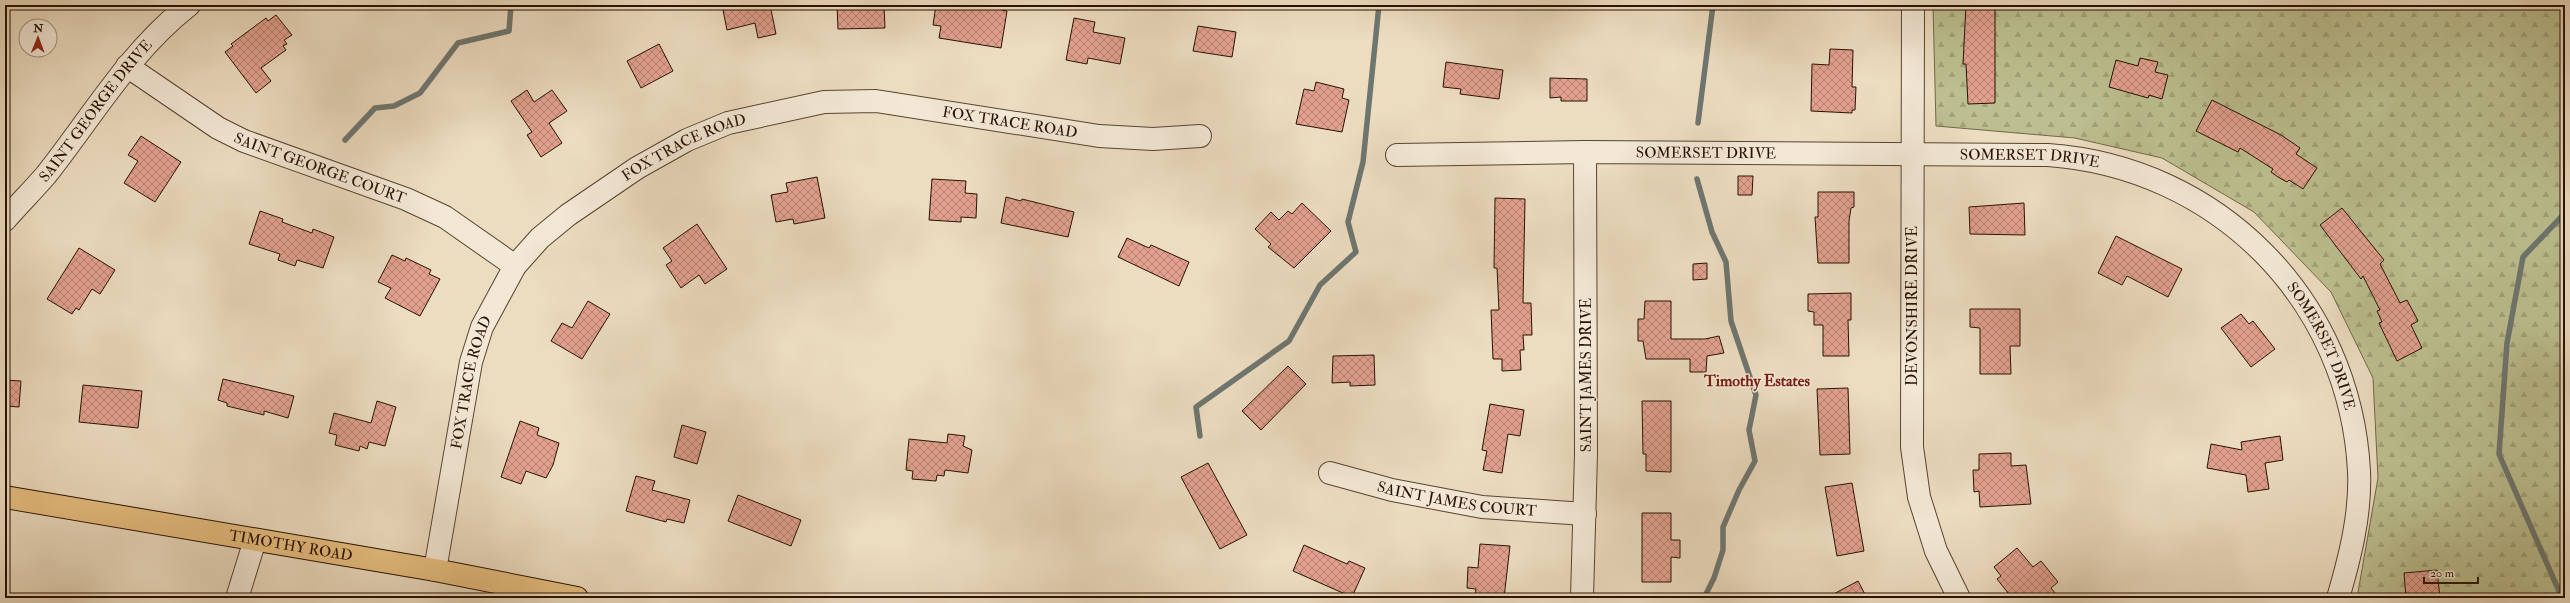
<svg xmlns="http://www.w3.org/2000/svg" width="2570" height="603" viewBox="0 0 2570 603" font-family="'IM FELL Double Pica',serif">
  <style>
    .forest { fill: url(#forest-firs); stroke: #726848 }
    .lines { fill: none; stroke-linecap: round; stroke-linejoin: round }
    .stream { stroke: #6e7670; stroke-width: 5.5 }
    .building { fill: url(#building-cross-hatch); stroke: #281100 }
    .minor-casing { stroke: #594430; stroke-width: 24 }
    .major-casing { stroke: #281100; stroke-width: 24 }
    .minor { stroke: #f3e8d6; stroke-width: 22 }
    .major { stroke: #e6be80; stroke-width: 22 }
    .labels { text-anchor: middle; stroke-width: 3; stroke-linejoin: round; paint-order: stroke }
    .street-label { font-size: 15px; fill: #281100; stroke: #f3e8d6 }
    .neighbourhood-label { font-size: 16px; font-weight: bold; fill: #7a1f14; stroke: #f3e8d6 }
  </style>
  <defs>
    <pattern id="forest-firs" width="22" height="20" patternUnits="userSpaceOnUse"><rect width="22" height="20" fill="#bcbf90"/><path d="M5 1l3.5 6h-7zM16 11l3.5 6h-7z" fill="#a2a37a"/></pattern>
    <pattern id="building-cross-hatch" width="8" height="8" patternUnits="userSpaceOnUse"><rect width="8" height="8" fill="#e2a18f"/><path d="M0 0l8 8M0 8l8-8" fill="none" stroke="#b78272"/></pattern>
  </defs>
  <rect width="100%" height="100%" fill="#ecdcc0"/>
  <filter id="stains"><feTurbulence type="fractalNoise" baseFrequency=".005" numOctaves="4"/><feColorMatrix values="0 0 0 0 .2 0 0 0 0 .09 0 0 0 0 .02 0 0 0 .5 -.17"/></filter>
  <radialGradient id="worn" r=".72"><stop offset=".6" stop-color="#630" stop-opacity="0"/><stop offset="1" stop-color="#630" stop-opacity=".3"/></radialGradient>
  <!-- forest -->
  <path class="forest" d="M1933 5H2565V598H2357L2378 478 2373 378 2331 292 2254 212 2162 158 2075 138 1936 126Z"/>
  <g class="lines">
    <!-- stream -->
    <path class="stream" d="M1698 123 1713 5
      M345 140 375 108 394 106 420 93 458 43 509 31 511 5
      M1697 179 1712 232 1726 262 1731 321 1756 395 1749 430 1755 461 1739 490 1723 527V550L1714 578 1704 598
      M1200 436 1196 407 1289 341 1320 285 1356 252 1348 222 1363 162 1379 5
      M2562 598 2499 454 2507 343 2523 257 2565 213"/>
  </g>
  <!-- building -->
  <path class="building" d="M722 5H770L776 34 758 38 755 23 727 30Z
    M837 5H884L885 28 838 29Z
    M936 5H993V8L1007 11 1001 48 939 38 941 26 933 25Z
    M1966 5H1995V103L1968 104 1966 64H1963Z
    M276 15 292 35 284 40 287 44 283 46 286 50 261 68 271 81 256 93 225 52 233 46 231 44 266 18 268 21Z
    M1074 18 1095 22 1093 32 1125 38 1120 64 1088 58 1087 64 1066 60Z
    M1198 26 1236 32 1232 57 1193 51Z
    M659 44 673 71 641 88 627 61Z
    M1830 49 1853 50 1852 87H1856L1855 110H1852V113L1811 111 1812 64 1829 65Z
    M2140 58 2158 62 2155 72 2168 75 2162 99 2149 95 2148 98 2109 87 2116 60 2138 66Z
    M1446 62 1503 70 1499 99 1460 94 1461 89 1443 87Z
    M1550 78 1587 79V101H1561V97L1550 98Z
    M1316 82 1344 89 1342 98 1349 100 1342 132 1296 124 1304 89 1314 91Z
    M527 90 534 102 552 90 567 111 549 123 562 143 541 157 527 135 532 132 511 101Z
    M2212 100 2281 135 2300 148 2296 154 2317 168 2303 189 2289 180 2287 182 2278 177 2271 172 2273 169 2240 148 2238 152 2196 131Z
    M141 136 181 162 155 202 124 183 138 161 128 155Z
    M1738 176H1753L1752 195H1738Z
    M817 177 825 218 794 224 793 219 776 222 771 195 788 192 786 183Z
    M932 179 966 181 965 193 977 194 976 218 961 217V222L929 220Z
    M1818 192H1854V207L1851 208 1849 221V263H1818L1815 217H1818Z
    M1006 197 1021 201 1022 199 1074 212 1068 237 1001 223Z
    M1495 198 1525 199 1523 303H1531L1532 335H1523L1524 350H1520L1521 370 1502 371V359H1493L1491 310H1499L1497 268H1494Z
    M1302 203 1331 231 1294 268 1268 247 1271 244 1255 229 1271 212 1279 220 1288 211 1292 214Z
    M2024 203 2025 235 1970 234 1969 207Z
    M2342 208 2384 260 2380 264 2400 303 2407 300 2418 321 2411 325 2422 348 2397 361 2379 323 2382 322 2377 311 2380 310 2363 276 2361 279 2320 225Z
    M260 211 283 219 282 222 312 233 313 229 334 237 323 268 297 260 295 266 278 260 280 254 249 244Z
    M697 224 727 269 705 284 699 275 681 288 666 265 672 261 663 248Z
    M2116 236 2182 269 2168 297 2127 276 2122 285 2098 273Z
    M1127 238 1149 248 1151 245 1189 262 1179 286 1118 257Z
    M79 248 115 270 100 294 92 289 79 310 76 308 72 314 47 299Z
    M392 255 405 261 406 258 431 270 429 274 440 279 420 316 385 298 391 288 378 282Z
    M1707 263V279L1693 280V264Z
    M1851 293V320H1848L1849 356H1823V325H1814V312L1808 311V294Z
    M588 301 610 314 582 359 551 341 562 323 572 328Z
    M1645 301H1671V339H1705L1719 336 1724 353 1707 356 1706 372H1690V359H1646L1643 341H1638V319H1644Z
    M1970 309H2020V346H2010L2011 374H1980V328L1970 327Z
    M2241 314 2249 324 2253 321 2275 349 2251 367 2221 328Z
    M1374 355 1375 385 1350 386V382L1332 383 1333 356Z
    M1288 366 1306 384 1261 430 1242 411Z
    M223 379 294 396 288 418 264 411V415L227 406V403L218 400Z
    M5 380 21 381 19 407 5 406Z
    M83 385 142 391 138 428 79 422Z
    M1848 388 1850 454 1820 455 1817 389Z
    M377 401 396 407 385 446 369 442 367 449 360 446 359 451 335 445 337 435 329 433 334 413 371 423Z
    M1642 401H1671V472L1646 471V454H1643Z
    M1490 404 1524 410 1520 436 1508 434 1502 473 1483 470 1487 451 1482 450Z
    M520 421 539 428 537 435 559 443 553 465 546 478 526 471 521 484 501 477Z
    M682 425 706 432 697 464 674 457Z
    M948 434 965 436 963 446 972 450 968 473 945 470 944 476 937 475 936 481 912 479 913 471 906 470 909 439 947 443Z
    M2280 436 2283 460 2265 463 2269 489 2248 492 2246 475 2207 468 2211 444 2242 450 2241 442Z
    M2011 453V466L2026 465 2031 504 1980 507 1979 491 1974 492 1973 470H1979V454Z
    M1208 463 1247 535 1220 549 1181 477Z
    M636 476 655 481 652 490 690 500 684 523 667 519 666 522 626 511Z
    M1852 483 1864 551 1837 556 1825 487Z
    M738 495 801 520 791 546 728 521Z
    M1642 513H1671V540H1680V558L1671 557V582H1642Z
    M1480 544 1510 546 1504 598H1475L1476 589 1467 588 1468 567 1478 568Z
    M1304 545 1347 564 1349 561 1365 568 1352 597 1293 571Z
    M2017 548 2033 567 2041 561 2058 582 2051 588 2059 598H2012L1997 579 2001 576 1994 567Z
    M2437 570 2440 598H2406L2404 573Z
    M1858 581 1867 598H1826Z"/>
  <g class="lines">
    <!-- minor casing -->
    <g class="minor-casing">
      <g id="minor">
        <path d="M1913 5 1912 447 1919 497 1936 551 1959 598"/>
        <path id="s1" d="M127 66 218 128 244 141 406 199 445 217 515 266"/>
        <path id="s2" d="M1397 155 1585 152 2048 155C2218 167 2350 300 2359 471 2361 514 2350 557 2338 598"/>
        <path id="s3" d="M5 220C18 205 33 190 46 175 92 117 130 51 189 5"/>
        <path id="s4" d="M1330 473 1392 490 1482 507 1585 514"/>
        <path id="s5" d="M435 570 471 362 482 327 515 266 540 238 568 215 637 168 687 140 728 123 824 102 876 101 1099 136 1153 139 1200 136"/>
        <path d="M237 598 255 540"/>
        <path d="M1582 598 1586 454 1585 152"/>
      </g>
    </g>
    <!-- major casing -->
    <g class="major-casing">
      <g id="major">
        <path id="s6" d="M5 497 435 570 577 598"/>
      </g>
    </g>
    <!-- minor -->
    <use href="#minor" class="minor"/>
    <!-- major -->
    <use href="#major" class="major"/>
  </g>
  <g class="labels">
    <!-- street labels -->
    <g class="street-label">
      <text dy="5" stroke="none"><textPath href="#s3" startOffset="142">SAINT GEORGE DRIVE</textPath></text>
      <text dy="5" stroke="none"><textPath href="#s5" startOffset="862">FOX TRACE ROAD</textPath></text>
      <text dy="5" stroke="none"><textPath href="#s5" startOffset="526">FOX TRACE ROAD</textPath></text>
      <text dy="5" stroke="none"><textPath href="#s2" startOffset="309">SOMERSET DRIVE</textPath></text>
      <text dy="5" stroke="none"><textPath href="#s2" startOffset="633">SOMERSET DRIVE</textPath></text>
      <text dy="5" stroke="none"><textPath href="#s1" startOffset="220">SAINT GEORGE COURT</textPath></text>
      <text transform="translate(1912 306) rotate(-90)" y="5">DEVONSHIRE DRIVE</text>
      <text dy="5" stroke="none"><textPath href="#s2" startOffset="1004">SOMERSET DRIVE</textPath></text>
      <text transform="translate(1586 375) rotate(-90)" y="5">SAINT JAMES DRIVE</text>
      <text dy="5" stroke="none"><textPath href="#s5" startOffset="191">FOX TRACE ROAD</textPath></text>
      <text dy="5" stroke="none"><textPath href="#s4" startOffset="130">SAINT JAMES COURT</textPath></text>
      <text dy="5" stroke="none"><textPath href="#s6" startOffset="290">TIMOTHY ROAD</textPath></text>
    </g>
    <!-- neighbourhood labels -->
    <g class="neighbourhood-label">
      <text x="1757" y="386">Timothy Estates</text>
    </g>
  </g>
  <!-- margin -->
  <rect width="2570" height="603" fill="none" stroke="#ecdcc0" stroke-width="20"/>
  <rect x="6" y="6" width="2558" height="591" fill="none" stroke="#281100" stroke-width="2"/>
  <rect x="10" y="10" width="2550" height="583" fill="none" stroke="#281100"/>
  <!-- north arrow -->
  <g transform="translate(38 38) rotate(1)"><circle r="19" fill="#f3e8d6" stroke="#a29280"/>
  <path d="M0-3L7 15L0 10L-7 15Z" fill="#8f2418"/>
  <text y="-6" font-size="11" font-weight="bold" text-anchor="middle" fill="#281100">N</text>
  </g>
  <!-- scale -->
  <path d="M2424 577v6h54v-6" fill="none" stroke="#281100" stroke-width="2"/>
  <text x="2430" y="577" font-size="12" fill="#281100" stroke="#f3e8d6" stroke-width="3" paint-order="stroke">20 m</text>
  <rect width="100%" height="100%" filter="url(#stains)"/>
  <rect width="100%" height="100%" fill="url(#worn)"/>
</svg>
